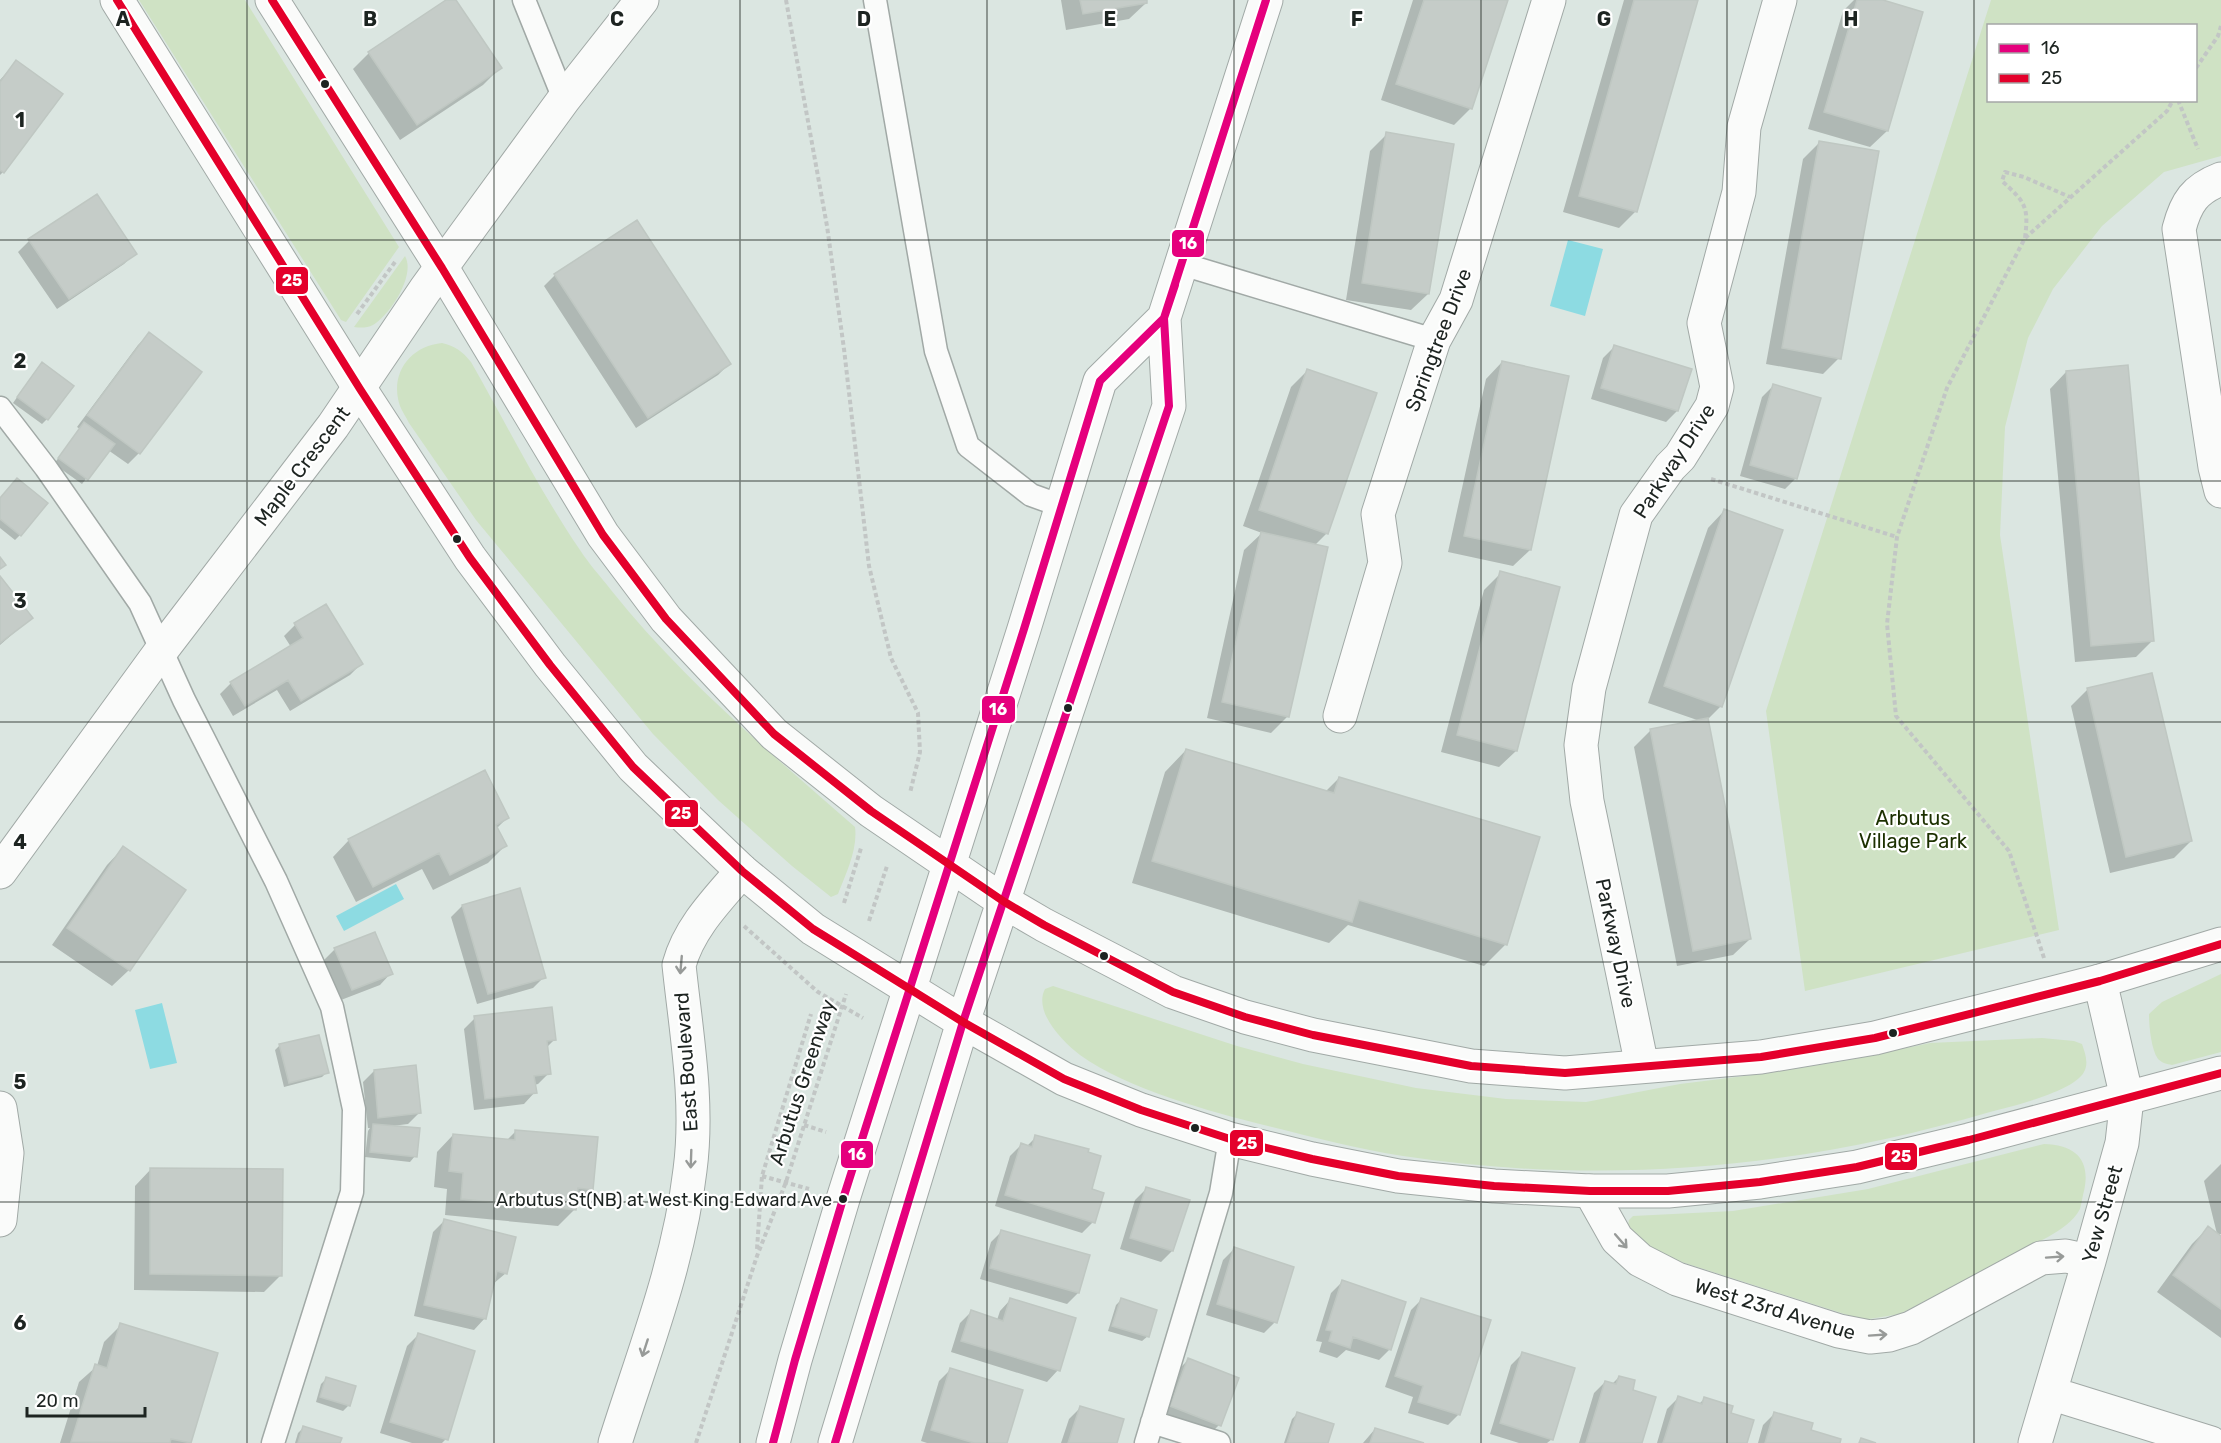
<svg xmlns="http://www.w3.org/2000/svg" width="2221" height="1443" viewBox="0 0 2221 1443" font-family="Rubik,sans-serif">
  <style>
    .green { fill: #cfe2c4; fill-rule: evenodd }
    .water { fill: #8ddbe2 }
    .shadow { fill: #0003 }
    .building { fill: #c5ccc8; stroke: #bfc7c2; stroke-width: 1.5 }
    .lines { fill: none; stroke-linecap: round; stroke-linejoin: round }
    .lane-casing { stroke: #a1a9a6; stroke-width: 25 }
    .street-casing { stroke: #a1a9a6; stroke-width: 35 }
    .secondary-casing { stroke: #a1a9a6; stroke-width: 35 }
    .path { stroke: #c2c6c5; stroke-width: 4; stroke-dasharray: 4.5 3; stroke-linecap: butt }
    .lane { stroke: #fafbfa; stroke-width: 22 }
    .street { stroke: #fafbfa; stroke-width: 33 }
    .secondary { stroke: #fafbfa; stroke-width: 33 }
    .bus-1-casing { stroke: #fff; stroke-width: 12 }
    .bus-2-casing { stroke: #fff; stroke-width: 12 }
    .bus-1 { stroke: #e5007d; stroke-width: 8 }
    .bus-2 { stroke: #e4002b; stroke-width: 8 }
    .oneway { stroke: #979a98 }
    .grid { fill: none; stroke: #1d2421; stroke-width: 1.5; stroke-opacity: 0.55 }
    .bus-dot { fill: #1d2421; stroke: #fff; stroke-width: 2 }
    .labels { text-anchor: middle; stroke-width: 4.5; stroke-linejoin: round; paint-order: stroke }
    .bus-label { font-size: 18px; fill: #1d2421; stroke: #fff; text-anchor: end }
    .street-label { font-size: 20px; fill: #1d2421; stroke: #fff }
    .park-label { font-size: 20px; fill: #1c3000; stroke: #fff }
    .grid-label { font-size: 20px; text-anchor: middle; font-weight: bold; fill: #1d2421; stroke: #fff; stroke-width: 4.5; stroke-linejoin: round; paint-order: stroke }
    .line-badge { stroke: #fff; stroke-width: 2 }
    .badge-label { font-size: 16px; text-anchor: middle; font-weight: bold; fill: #fff }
  </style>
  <rect width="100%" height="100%" fill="#dbe6e1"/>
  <!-- green -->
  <path class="green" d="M139 0H245L399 247 346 322 341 320Z
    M1991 0H2221V156L2164 172 2102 226 2053 289 2028 338 2005 427 2000 535 2059 930 1805 991 1766 711ZM1988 26H2196V100H1988Z
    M405 256C416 275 390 315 373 325 367 328 361 328 354 327Z
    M442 343C455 346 462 351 471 362 507 425 539 490 580 550 589 564 601 577 611 590 682 679 769 752 855 827 858 849 846 873 838 894L831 897 792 866 718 800 653 734 476 520 409 423C406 417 402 411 400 406 389 374 410 346 442 343Z
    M2221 974V1052L2172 1065C2167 1064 2162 1063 2158 1059 2151 1049 2149 1026 2149 1014L2162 1002Z
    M1053 986 1237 1046 1303 1064 1416 1088 1506 1099 1586 1102 1680 1084 1769 1073 1849 1060 1930 1043 2042 1038 2074 1041 2082 1044C2085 1053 2089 1063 2084 1072 2073 1092 2012 1106 1990 1112 1798 1169 1602 1186 1403 1156 1358 1149 1312 1137 1268 1126 1211 1112 1127 1089 1080 1055 1063 1042 1033 1012 1045 989Z
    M2044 1144C2078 1145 2092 1162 2083 1195 2082 1200 2081 1205 2080 1209 2073 1222 2060 1230 2048 1237L1900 1314 1863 1320 1666 1257 1646 1246 1628 1225 1629 1220 1633 1216 1733 1211 1868 1189Z"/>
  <!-- water -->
  <path class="water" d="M1568 240 1603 249 1585 316 1550 306Z
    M396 884 404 899 344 931 336 916Z
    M162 1003 177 1063 150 1069 135 1010Z"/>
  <!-- shadow -->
  <path class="shadow" d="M448 0H454L500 68 483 85 400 140 353 69 369 53Z
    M1061 0H1145L1146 3 1129 19 1066 30Z
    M1413 0H1506L1471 108 1454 125 1381 100Z
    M1624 0H1696L1636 211 1619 228 1563 212Z
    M1854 0H1878L1922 13 1887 131 1870 147 1808 129 1843 11Z
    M16 62 3 172 0 175V80Z
    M1387 134 1428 294 1411 310 1346 300 1370 151Z
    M1819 143 1839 358 1823 374 1766 364 1803 159Z
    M96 196 135 253 124 264 57 309 18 252 29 241Z
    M555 275 729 364 718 375 636 428 544 286Z
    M149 334 200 372 139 453 128 464 108 450 82 484 54 464 80 429 77 427 138 345Z
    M1614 347 1677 411 1666 422 1591 399 1603 358Z
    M1502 362 1568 377 1530 550 1513 566 1448 552 1486 379Z
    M37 369 47 419 42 424 13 403Z
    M1307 371 1327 533 1314 546 1288 716 1271 733 1207 718 1244 550 1262 533 1243 526 1291 387Z
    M2066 372 2153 640 2136 657 2075 662 2050 389Z
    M1773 386 1796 478 1785 489 1740 476 1762 397Z
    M0 499 20 535 15 540 0 528Z
    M1724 511 1721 706 1707 720 1750 939 1733 955 1677 966 1634 747 1650 731 1700 721 1648 703 1708 528Z
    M1501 573 1516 751 1499 767 1441 752 1484 590Z
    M0 579 31 618 0 645Z
    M326 606 361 664 350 675 290 711 277 690 233 716 220 694 231 683 291 647 284 636 295 625Z
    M2151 675 2191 841 2174 858 2110 873 2071 706 2087 690Z
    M1186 750 1325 792 1339 778 1506 944 1484 966 1348 925 1329 943 1132 883 1165 772Z
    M507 818 496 829 505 846 488 863 433 890 422 869 356 902 333 857 349 840Z
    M123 848 129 970 112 986 52 945 107 865Z
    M462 906 544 977 533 988 477 1004 451 917Z
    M335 949 391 973 380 985 341 1000 324 960Z
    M475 1018 555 1039 546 1048 549 1073 538 1084 534 1085 535 1092 524 1104 474 1110 464 1029Z
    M280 1045 327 1072 322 1077 284 1087 275 1050Z
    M374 1071 419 1113 408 1124 392 1126 415 1156 410 1162 365 1157 368 1131 370 1128H368L363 1082Z
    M516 1131 591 1189 575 1205V1209L558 1226 445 1215 447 1189 434 1187 437 1152 453 1135 507 1140Z
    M1036 1137 1090 1190 1093 1222 1082 1233 995 1206 1010 1156 1021 1145 1026 1147Z
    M2221 1164V1234H2217L2204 1181Z
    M151 1169 280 1276 264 1292 134 1290 135 1186Z
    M1146 1189 1172 1251 1161 1262 1120 1249 1135 1200Z
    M444 1221 506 1273 493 1284 485 1318 474 1330 414 1316 433 1232Z
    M2208 1228 2221 1237V1338L2157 1292 2192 1244Z
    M1002 1231 1078 1293 1067 1304 980 1279 991 1242Z
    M1234 1249 1275 1322 1264 1333 1206 1315 1223 1260Z
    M1342 1282 1390 1349 1379 1360 1346 1350 1337 1358 1319 1352 1322 1342 1316 1341 1331 1293Z
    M1011 1299 1058 1370 1047 1382 951 1352 960 1323 971 1312 997 1320 1000 1311Z
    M1422 1299 1459 1414 1448 1425 1408 1413 1413 1397 1385 1387 1411 1310Z
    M1121 1300 1148 1336 1142 1341 1108 1331 1116 1305Z
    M121 1325 216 1354 189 1443H60L79 1382 97 1366 104 1342Z
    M418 1335 446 1439 442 1443H412L380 1433 407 1346Z
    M1522 1354 1552 1439 1547 1443H1519L1490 1434 1511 1365Z
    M1188 1360 1219 1425 1208 1436 1160 1417 1177 1371Z
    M950 1370 1005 1443H927L921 1441 939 1381Z
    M1619 1377 1631 1391 1641 1443H1579L1594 1393 1605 1382 1612 1384Z
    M327 1378 348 1406 343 1411 316 1402 321 1384Z
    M1678 1398 1699 1404 1704 1399 1729 1414 1745 1443H1657L1667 1409Z
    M1080 1408 1115 1443H1061L1069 1419Z
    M1297 1414 1327 1443H1284L1292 1419Z
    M1774 1414 1809 1431 1838 1443H1758L1763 1425Z
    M303 1428 339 1443H295L298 1433Z
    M1375 1429 1419 1443H1363Z"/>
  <!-- building -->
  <path class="building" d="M446 0H456L502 68 417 125 368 52Z
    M1080 0H1147V3L1083 14Z
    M1424 0H1508L1472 109 1396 84Z
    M1634 0H1698L1637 212 1579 196Z
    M1857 0H1883L1923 12 1888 131 1824 112Z
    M16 60 63 94 4 173 0 170V82Z
    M1386 132 1454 144 1429 294 1362 283Z
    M1819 141 1879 151 1841 359 1782 348Z
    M97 194 137 254 69 299 28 239Z
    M637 220 731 364 648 418 554 274Z
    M149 332 202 372 140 454 87 415Z
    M1614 345 1692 369 1678 411 1601 388Z
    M1502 361 1569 376 1531 550 1464 536Z
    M42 362 74 386 48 420 17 397Z
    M2128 365 2154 641 2091 646 2066 371Z
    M1307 369 1377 393 1328 534 1259 510Z
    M1773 384 1821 398 1797 479 1750 465Z
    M84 422 115 444 88 480 58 458Z
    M17 478 48 503 21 536 0 519V498Z
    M1724 509 1783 530 1722 707 1664 686Z
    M1261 532 1328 547 1289 717 1222 702Z
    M0 557 6 565 0 569Z
    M1500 571 1560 587 1517 751 1457 735Z
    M0 576 33 618 0 643Z
    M326 604 363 664 301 701 288 680 245 706 230 682 303 638 294 623Z
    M2152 673 2192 841 2126 857 2087 688Z
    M1708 718 1751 939 1693 951 1650 729Z
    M1186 749 1334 793 1339 777 1540 837 1507 945 1359 900 1352 922 1152 861Z
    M485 770 509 818 496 825 507 846 450 875 439 853 373 887 348 839Z
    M123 846 186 890 130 971 67 928Z
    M520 888 546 978 488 994 462 905Z
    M375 932 393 974 352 990 334 948Z
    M552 1007 556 1040 547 1041 551 1074 534 1076 537 1093 485 1099 474 1016Z
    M319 1035 329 1073 289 1083 279 1044Z
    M416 1065 421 1113 378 1118 374 1070Z
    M373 1124 420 1128 417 1157 370 1152Z
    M515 1130 598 1137 593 1190 578 1188 576 1210 461 1199 463 1173 449 1171 453 1134 515 1140Z
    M1035 1135 1089 1149 1088 1152 1101 1156 1092 1189 1104 1193 1095 1223 1005 1195 1021 1143 1032 1147Z
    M150 1168 283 1169 282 1276 150 1274Z
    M1146 1187 1190 1200 1173 1251 1130 1238Z
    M444 1219 516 1237 507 1274 497 1271 486 1319 424 1305Z
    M2208 1226 2221 1236V1309L2173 1275Z
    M1001 1230 1090 1255 1079 1293 990 1268Z
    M1234 1247 1294 1267 1277 1323 1217 1304Z
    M1342 1280 1406 1302 1391 1350 1353 1337 1350 1348 1329 1341 1332 1331 1326 1330Z
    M1010 1298 1076 1318 1060 1371 961 1341 971 1310 1003 1321Z
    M1121 1298 1157 1310 1149 1337 1112 1326Z
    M1421 1298 1491 1320 1460 1415 1418 1402 1423 1386 1395 1376Z
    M120 1323 218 1353 191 1443 171 1439 170 1443 71 1442 95 1364 107 1368Z
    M418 1333 475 1351 448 1440 390 1422Z
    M1522 1352 1575 1368 1553 1440 1500 1423Z
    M1188 1358 1239 1378 1221 1426 1170 1406Z
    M950 1368 1023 1390 1007 1443H974L931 1430Z
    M1619 1376 1635 1380 1633 1390 1656 1397 1642 1443H1586L1605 1381 1616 1384Z
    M326 1377 356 1386 350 1406 320 1397Z
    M1678 1396 1702 1404 1704 1397 1733 1406 1731 1413 1754 1420 1747 1443H1663Z
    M1080 1406 1124 1419 1117 1443H1068Z
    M1297 1412 1334 1424 1328 1443H1287Z
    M1774 1412 1813 1423 1811 1430 1841 1439 1840 1443H1765Z
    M303 1426 342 1438 340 1443H298Z
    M1375 1428 1424 1443H1370Z
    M1861 1438 1876 1443H1859Z"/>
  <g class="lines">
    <!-- lane casing -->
    <g class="lane-casing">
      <path id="lane" d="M524 0 564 99
        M875 0 936 351 968 446 1031 495 1062 506
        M1182 264 1434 340
        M0 408 46 468 140 603 184 700 276 881 332 1007 354 1109 352 1192 273 1443
        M1152 1422 1219 1443
        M1146 1443 1221 1193 1230 1139"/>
    </g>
    <!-- street casing -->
    <g class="street-casing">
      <path id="street" d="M2221 179C2195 189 2186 202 2179 229L2215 467 2221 491
        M1340 716 1385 563 1378 514 1434 340 1456 300 1549 0
        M0 872 161 651 333 426 425 290 464 236 564 99 642 0
        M1642 1066 1587 801 1581 745 1589 688 1636 515 1670 467 1680 457 1712 406 1717 387 1704 323 1739 192 1744 127 1780 0
        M0 1108 7 1153 0 1220
        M1590 1191 1617 1239 1640 1260 1677 1279 1839 1331 1870 1337 1889 1335 1911 1328 2041 1258 2066 1256 2089 1261
        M2050 1393 2211 1443
        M615 1443C643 1354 679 1264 690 1170 699 1102 686 1032 679 965 689 928 717 900 742 871
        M2035 1443 2089 1261 2122 1143 2127 1098 2100 981"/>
    </g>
    <!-- secondary casing -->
    <g class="secondary-casing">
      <path id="secondary" d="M117 0 360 389 470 558 550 665 633 767 742 871 813 929 963 1022 1064 1079 1141 1110 1230 1139 1312 1159 1398 1176 1494 1186 1590 1191H1668L1760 1182 1857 1167 1969 1140 2221 1073
        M272 0 442 268 603 535 666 619 774 734 871 811 1003 901 1044 925 1173 992 1245 1017 1313 1035 1471 1066 1565 1073 1761 1057 1875 1038 2100 981 2221 944
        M773 1443 795 1360 843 1199 1024 629 1100 381 1164 318
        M835 1443 963 1022 1169 406 1164 318 1266 0"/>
    </g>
    <!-- path -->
    <path class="path" d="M786 0 827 226 844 349 869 566 891 658 918 713 920 752 910 793
      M2196 68 2218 36 2221 26
      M2178 100 2198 149
      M2025 238C2029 206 2025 202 2002 181L2005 172 2024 177 2070 197
      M357 314 395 262
      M1711 479 1897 537
      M844 903 861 848
      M869 921 887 866
      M744 926 818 992 863 1018
      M2044 958 2009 851 1896 716 1887 624 1897 537 1947 388 2025 238 2167 111 2173 100
      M804 1125 826 1132
      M762 1176 809 1189
      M757 1249 762 1176 811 1014
      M696 1443 757 1256 786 1182 846 994"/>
    <!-- lane -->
    <use href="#lane" class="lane"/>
    <!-- street -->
    <use href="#street" class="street"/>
    <!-- secondary -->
    <use href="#secondary" class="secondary"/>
    <!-- bus-1 casing -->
    <g class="bus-1-casing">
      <path id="bus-1" d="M773 1443 795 1360 843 1199 1024 629 1100 381 1164 318 1266 0
        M835 1443 963 1022 1169 406 1164 318 1175 285"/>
    </g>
    <!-- bus-2 casing -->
    <g class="bus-2-casing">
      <path id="bus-2" d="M117 0 360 389 470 558 550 665 633 767 742 871 813 929 963 1022 1064 1079 1141 1110 1230 1139 1312 1159 1398 1176 1494 1186 1590 1191H1668L1760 1182 1857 1167 1969 1140 2221 1073
        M272 0 442 268 603 535 666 619 774 734 871 811 1003 901 1044 925 1173 992 1245 1017 1313 1035 1471 1066 1565 1073 1761 1057 1875 1038 2100 981 2221 944"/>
    </g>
    <!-- bus-1 -->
    <use href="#bus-1" class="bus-1"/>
    <!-- bus-2 -->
    <use href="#bus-2" class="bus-2"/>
  </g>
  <!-- one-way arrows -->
  <defs><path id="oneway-shaft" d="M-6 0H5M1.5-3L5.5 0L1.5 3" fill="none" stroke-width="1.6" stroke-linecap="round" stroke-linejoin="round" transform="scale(1.5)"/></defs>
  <g class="oneway">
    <use href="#oneway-shaft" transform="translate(681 965) rotate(95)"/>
    <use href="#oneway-shaft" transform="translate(691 1159) rotate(92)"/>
    <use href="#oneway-shaft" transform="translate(1621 1241) rotate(49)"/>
    <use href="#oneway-shaft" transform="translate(2055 1257) rotate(-4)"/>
    <use href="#oneway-shaft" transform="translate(1878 1335) rotate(-4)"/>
    <use href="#oneway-shaft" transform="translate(645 1348) rotate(108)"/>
  </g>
  <!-- grid -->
  <path class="grid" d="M247 0V1443M494 0V1443M740 0V1443M987 0V1443M1234 0V1443M1481 0V1443M1727 0V1443M1974 0V1443M0 240H2221M0 481H2221M0 722H2221M0 962H2221M0 1202H2221"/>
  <!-- markers -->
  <g class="bus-dot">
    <circle cx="325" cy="84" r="5"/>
    <circle cx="457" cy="539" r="5"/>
    <circle cx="1068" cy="708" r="5"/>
    <circle cx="1104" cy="956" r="5"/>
    <circle cx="1893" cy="1033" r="5"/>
    <circle cx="1195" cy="1128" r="5"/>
    <circle cx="843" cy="1199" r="5"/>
  </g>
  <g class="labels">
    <!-- bus labels -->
    <g class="bus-label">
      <text x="832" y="1206">Arbutus St(NB) at West King Edward Ave</text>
    </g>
    <!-- street labels -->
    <g class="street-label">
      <text transform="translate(1438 340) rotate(-69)" y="7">Springtree Drive</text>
      <text transform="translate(1674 461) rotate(-57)" y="7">Parkway Drive</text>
      <text transform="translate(302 466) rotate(-53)" y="7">Maple Crescent</text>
      <text transform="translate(1616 943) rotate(78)" y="7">Parkway Drive</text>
      <text transform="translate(686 1062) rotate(-94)" y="7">East Boulevard</text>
      <text transform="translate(802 1082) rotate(-72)" y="7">Arbutus Greenway</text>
      <text transform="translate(2102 1214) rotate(-74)" y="7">Yew Street</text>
      <text transform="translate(1775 1309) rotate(17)" y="7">West 23rd Avenue</text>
    </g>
    <!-- park labels -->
    <g class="park-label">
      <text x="1913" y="825">Arbutus<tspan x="1913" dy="23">Village Park</tspan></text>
    </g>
  </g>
  <g class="grid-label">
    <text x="123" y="26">A</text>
    <text x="370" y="26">B</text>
    <text x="617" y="26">C</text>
    <text x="864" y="26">D</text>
    <text x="1110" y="26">E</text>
    <text x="1357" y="26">F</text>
    <text x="1604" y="26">G</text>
    <text x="1851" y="26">H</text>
    <text x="20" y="127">1</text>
    <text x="20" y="368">2</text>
    <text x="20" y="608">3</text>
    <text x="20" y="849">4</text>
    <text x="20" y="1089">5</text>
    <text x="20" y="1330">6</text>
  </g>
  <g class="line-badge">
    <rect x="1171" y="229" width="34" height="29" rx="6" fill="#e5007d"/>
    <rect x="275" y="266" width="34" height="29" rx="6" fill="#e4002b"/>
    <rect x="981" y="695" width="35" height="29" rx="6" fill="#e5007d"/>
    <rect x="664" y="799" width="35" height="29" rx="6" fill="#e4002b"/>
    <rect x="1229" y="1129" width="35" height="28" rx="6" fill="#e4002b"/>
    <rect x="840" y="1140" width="34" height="29" rx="6" fill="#e5007d"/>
    <rect x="1884" y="1142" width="34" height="29" rx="6" fill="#e4002b"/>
  </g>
  <g class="badge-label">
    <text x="1188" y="249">16</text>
    <text x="292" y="286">25</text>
    <text x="998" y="715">16</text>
    <text x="681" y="819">25</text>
    <text x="1247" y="1149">25</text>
    <text x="857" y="1160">16</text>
    <text x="1901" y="1162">25</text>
  </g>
  <!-- legend -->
  <rect x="1987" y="24" width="210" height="78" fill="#ffffff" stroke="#a5a7a6" stroke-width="1.5"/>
  <rect x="1999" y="44" width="30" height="9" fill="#e5007d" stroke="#a5a7a6" stroke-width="1.5"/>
  <text x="2041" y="54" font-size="18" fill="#1d2421">16</text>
  <rect x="1999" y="74" width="30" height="9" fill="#e4002b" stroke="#a5a7a6" stroke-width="1.5"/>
  <text x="2041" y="84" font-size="18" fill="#1d2421">25</text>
  <!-- scale -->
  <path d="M27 1407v9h118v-9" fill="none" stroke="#1d2421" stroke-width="3"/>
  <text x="36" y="1407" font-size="18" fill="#1d2421" stroke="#ffffff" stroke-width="4.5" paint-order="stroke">20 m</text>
</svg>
